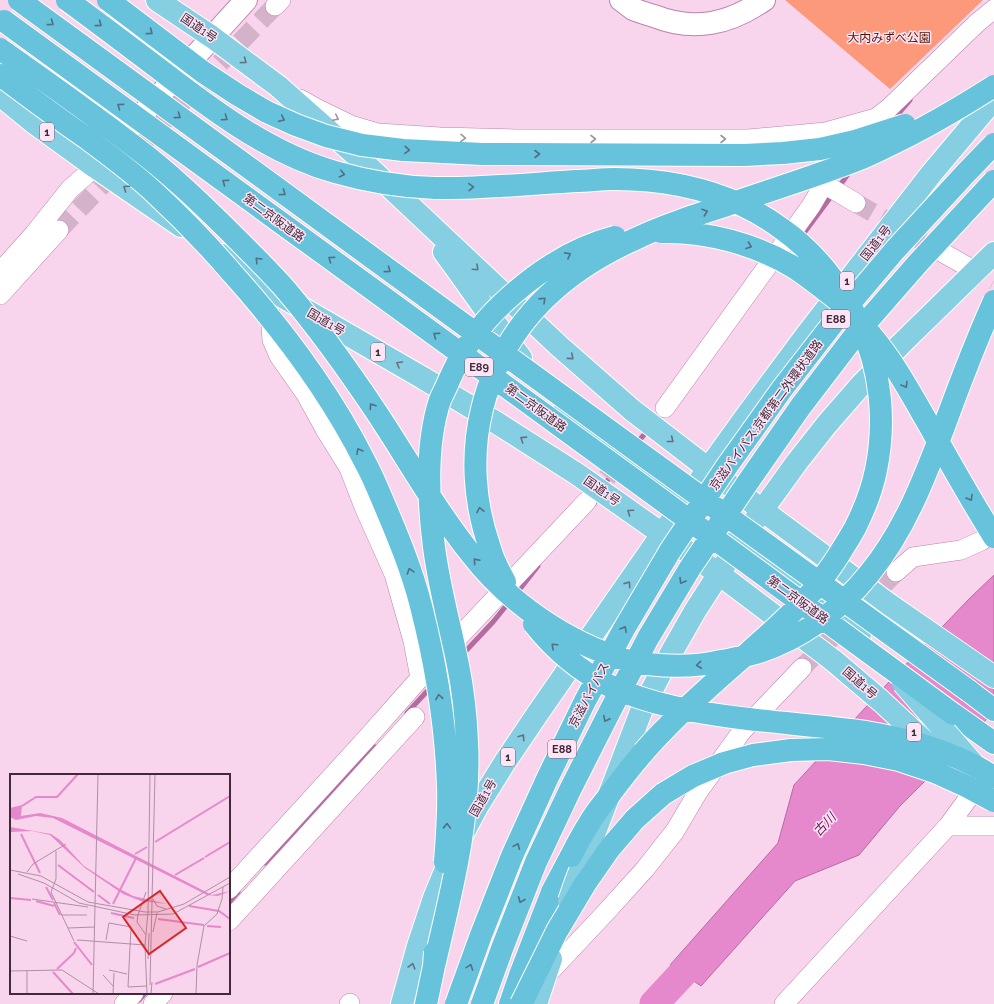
<svg xmlns="http://www.w3.org/2000/svg" width="994" height="1004" viewBox="0 0 994 1004" font-family="Raleway,'Noto Sans JP',sans-serif">
  <style>
    .green { fill: #fd997b }
    .water { fill: #e688cc; stroke: #b46ca0 }
    .lines { fill: none; stroke-linecap: round; stroke-linejoin: round }
    .stream { stroke: #b46ca0; stroke-width: 5 }
    .river { stroke: #e688cc; stroke-width: 29 }
    .minor-tunnel { stroke: #d4b2c9; stroke-width: 19; stroke-dasharray: 19 10; stroke-linecap: butt }
    .minor-casing { stroke: #bc84ac; stroke-width: 20 }
    .tertiary-casing { stroke: #bc84ac; stroke-width: 24 }
    .trunk-casing { stroke: #fff; stroke-width: 24 }
    .motorway-casing { stroke: #fff; stroke-width: 24 }
    .minor { stroke: #fff; stroke-width: 19 }
    .tertiary { stroke: #fff; stroke-width: 22 }
    .trunk { stroke: #86cee2; stroke-width: 22 }
    .motorway { stroke: #67c2db; stroke-width: 22 }
    .trunk-bridge-casing { stroke: #fff; stroke-width: 24; stroke-linecap: butt }
    .motorway-bridge-casing { stroke: #fff; stroke-width: 24; stroke-linecap: butt }
    .trunk-bridge { stroke: #86cee2; stroke-width: 22 }
    .motorway-bridge { stroke: #67c2db; stroke-width: 22 }
    .oneway { stroke: #526e82 }
    .oneway2 { stroke: #607385 }
    .oneway3 { stroke: #a0949c }
    .labels { text-anchor: middle; stroke-width: 3; stroke-linejoin: round; paint-order: stroke }
    .shield { fill: #fee5f6; stroke: #796172; stroke-width: 1 }
    .shield-label { font-size: 11px; font-weight: bold; fill: #402939 }
    .street-label { font-size: 12px; fill: #402939; stroke: #fee5f6 }
    .park-label { font-size: 12px; fill: #551200; stroke: #fee5f6 }
    .water-label { font-size: 13px; font-style: italic; fill: #6d1b5b; stroke: #fee5f6 }
    .inset-river { fill: none; stroke: #e688cc; stroke-width: 2 }
    .inset-road { fill: none; stroke: #af90a5; stroke-width: 1 }
    .view { fill: #d62828; fill-opacity: 0.15; stroke: #d62828; stroke-width: 2 }
    .inset-edge { fill: none; stroke: #402939; stroke-width: 2 }
  </style>
  <rect width="100%" height="100%" fill="#f9d4ed"/>
  <!-- green -->
  <path class="green" d="M785 0H983L890 89Z"/>
  <!-- water -->
  <path class="water" d="M994 575V712L900 806 859 855 795 881 701 986 670 965 778 843 794 785 889 682 971 597Z"/>
  <g class="lines">
    <!-- stream -->
    <path class="stream" d="M892 121 910 100
      M838 188 851 170
      M801 237 833 194
      M636 444 649 429
      M603 486 614 472
      M516 594 538 566
      M462 655 493 622 510 601
      M407 713 431 687
      M265 863 375 747
      M229 902 238 892
      M139 1000 145 993"/>
    <!-- river -->
    <path class="river" d="M654 1004 709 945"/>
    <!-- minor-tunnel -->
    <path class="minor-tunnel" d="M856 203 931 246
      M59 230 275 6
      M968 267 994 281
      M588 500 665 408
      M802 668 896 572"/>
    <!-- minor casing -->
    <g class="minor-casing">
      <path id="minor" d="M275 6 281 0
        M300 99 318 109 351 125 378 133 440 137 517 139H748L826 132 876 118 889 108 977 23 994 9
        M824 184 856 203
        M931 246 968 267
        M0 272 34 234 70 189 95 167
        M0 295 59 230
        M270 312 272 340 279 356 305 393 326 431 349 468 364 507 394 574 413 641 420 678
        M665 408 811 206 824 184 830 161V159
        M896 572 913 557 961 550 981 541 994 532
        M948 826H994
        M229 889 366 739 420 678 587 501
        M229 921 415 717
        M545 977 608 910 645 869 675 831 698 792 742 731 802 668
        M124 1004 134 993
        M153 1004 163 993
        M349 1004 350 1003
        M784 1004 948 826 967 800 986 780"/>
    </g>
    <!-- tertiary casing -->
    <g class="tertiary-casing">
      <path id="tertiary" d="M621 0C625 3 629 6 633 9 640 12 647 14 654 16 694 32 729 24 764 0
        M109 151 246 0"/>
    </g>
    <!-- trunk casing -->
    <g class="trunk-casing">
      <path id="trunk" d="M157 0 212 37 278 86 358 157 559 346 632 410 762 510 890 605 994 677
        M0 95 33 122 95 167 181 226
        M444 252C470 287 494 323 521 358
        M222 255 269 289 423 378 497 423 577 474 719 574 834 661
        M565 408 597 437 685 501 695 513
        M729 531 740 541 827 604 860 635
        M626 751 642 709 670 655 695 611 740 541 797 462 827 424 861 385 901 344 994 253
        M402 1004 418 946 434 898 453 852 477 807 505 762 538 713 685 501 747 415 807 334 931 174 994 99"/>
    </g>
    <!-- motorway casing -->
    <g class="motorway-casing">
      <path id="motorway" d="M969 691 994 710
        M953 714 994 743
        M510 1004 520 975 552 892 571 856"/>
    </g>
    <!-- minor -->
    <use href="#minor" class="minor"/>
    <!-- tertiary -->
    <use href="#tertiary" class="tertiary"/>
    <!-- trunk -->
    <use href="#trunk" class="trunk"/>
    <!-- motorway -->
    <use href="#motorway" class="motorway"/>
    <!-- trunk-bridge casing -->
    <g class="trunk-bridge-casing">
      <path id="trunk-bridge" d="M834 661 881 701 935 751
        M903 683 976 767
        M569 901 576 881 626 751
        M536 1004 551 959"/>
    </g>
    <!-- motorway-bridge casing -->
    <g class="motorway-bridge-casing">
      <path id="motorway-bridge" d="M19 0 648 459 969 691
        M67 0C101 25 134 50 167 75 218 114 272 154 335 172 366 181 401 187 435 188 480 189 529 184 575 181 588 181 601 179 614 179 657 179 703 187 742 205 757 212 770 220 782 229 815 252 844 289 860 325 881 369 886 422 876 470 872 490 864 510 855 528 851 535 847 542 843 548 835 562 826 574 816 587 796 611 772 631 749 652 720 677 690 703 663 731 643 751 625 774 608 797 602 805 595 813 590 822 583 833 577 844 571 856
        M108 0 203 72 238 95 267 112 296 125 326 136 362 145 403 150 482 154 744 155 783 153 820 149 855 141 905 125
        M4 21 633 479 953 714
        M0 49C44 80 88 111 131 144 170 173 205 207 240 242 255 257 271 273 286 290 319 329 349 371 377 413 408 460 436 510 471 554 508 602 567 643 626 660 633 662 640 663 648 664 673 667 696 667 721 661 733 659 745 656 756 653 801 639 840 610 869 574 905 530 925 477 945 424 960 383 976 341 994 301
        M0 75C28 96 56 117 85 137 109 155 134 173 156 194 183 219 208 245 232 273 284 331 331 394 366 464 372 475 377 487 382 499 397 534 412 570 421 606 436 665 446 726 448 786 449 811 447 837 445 862
        M661 232C707 231 755 244 795 268 810 278 825 290 839 301
        M871 335C894 362 911 394 929 425 950 463 971 500 994 537
        M505 582C502 576 499 571 496 564 493 558 491 552 489 545 474 502 471 454 482 409 502 328 558 274 633 240 662 226 693 216 724 206 770 190 817 176 862 158 872 154 882 149 892 144 927 127 961 107 994 86
        M534 624C554 649 579 671 608 685 629 695 651 702 674 707 737 721 802 723 866 732 902 738 940 748 973 765 980 768 987 773 994 777
        M434 966C451 893 471 819 467 742 466 716 463 690 458 665 450 625 439 587 434 547 428 500 425 445 440 400 442 395 445 390 447 385 460 354 478 326 503 303 535 273 572 248 615 237
        M426 1004 434 966 435 952
        M456 1004 481 935 512 856 547 779 585 701 624 629 670 551 727 466 782 389 834 322 895 250 965 174 994 144
        M482 1004 503 946 536 862 570 790 609 713 648 638 690 568 748 482 801 406 856 334 918 263 994 181
        M521 1004 557 931 585 884 610 848 635 819 663 794 693 776 724 763 753 755 791 750 828 749 864 753 899 760 935 772 968 787 994 801"/>
    </g>
    <!-- trunk-bridge -->
    <use href="#trunk-bridge" class="trunk-bridge"/>
    <!-- motorway-bridge -->
    <use href="#motorway-bridge" class="motorway-bridge"/>
  </g>
  <!-- one-way arrows -->
  <defs><path id="oneway-chevron" d="M-2-3.5L2.5 0L-2 3.5" fill="none" stroke-width="1.6" stroke-linecap="round" stroke-linejoin="round"/></defs>
  <g class="oneway">
    <use href="#oneway-chevron" transform="translate(51 23) rotate(36)"/>
    <use href="#oneway-chevron" transform="translate(99 24) rotate(37)"/>
    <use href="#oneway-chevron" transform="translate(150 32) rotate(37)"/>
    <use href="#oneway-chevron" transform="translate(120 106) rotate(-144)"/>
    <use href="#oneway-chevron" transform="translate(178 116) rotate(36)"/>
    <use href="#oneway-chevron" transform="translate(225 118) rotate(34)"/>
    <use href="#oneway-chevron" transform="translate(282 119) rotate(25)"/>
    <use href="#oneway-chevron" transform="translate(407 150) rotate(4)"/>
    <use href="#oneway-chevron" transform="translate(537 154)"/>
    <use href="#oneway-chevron" transform="translate(342 174) rotate(13)"/>
    <use href="#oneway-chevron" transform="translate(225 182) rotate(-144)"/>
    <use href="#oneway-chevron" transform="translate(471 187) rotate(-3)"/>
    <use href="#oneway-chevron" transform="translate(283 193) rotate(36)"/>
    <use href="#oneway-chevron" transform="translate(705 212) rotate(-19)"/>
    <use href="#oneway-chevron" transform="translate(749 246) rotate(20)"/>
    <use href="#oneway-chevron" transform="translate(568 255) rotate(-28)"/>
    <use href="#oneway-chevron" transform="translate(331 259) rotate(-144)"/>
    <use href="#oneway-chevron" transform="translate(258 260) rotate(-134)"/>
    <use href="#oneway-chevron" transform="translate(388 270) rotate(36)"/>
    <use href="#oneway-chevron" transform="translate(543 300) rotate(-44)"/>
    <use href="#oneway-chevron" transform="translate(436 335) rotate(-144)"/>
    <use href="#oneway-chevron" transform="translate(905 385) rotate(59)"/>
    <use href="#oneway-chevron" transform="translate(372 406) rotate(-124)"/>
    <use href="#oneway-chevron" transform="translate(359 451) rotate(-119)"/>
    <use href="#oneway-chevron" transform="translate(970 498) rotate(59)"/>
    <use href="#oneway-chevron" transform="translate(480 510) rotate(-102)"/>
    <use href="#oneway-chevron" transform="translate(476 561) rotate(-131)"/>
    <use href="#oneway-chevron" transform="translate(410 571) rotate(-108)"/>
    <use href="#oneway-chevron" transform="translate(682 581) rotate(121)"/>
    <use href="#oneway-chevron" transform="translate(624 629) rotate(-60)"/>
    <use href="#oneway-chevron" transform="translate(554 646) rotate(-137)"/>
    <use href="#oneway-chevron" transform="translate(699 665) rotate(174)"/>
    <use href="#oneway-chevron" transform="translate(439 697) rotate(-99)"/>
    <use href="#oneway-chevron" transform="translate(606 719) rotate(117)"/>
    <use href="#oneway-chevron" transform="translate(447 826) rotate(-88)"/>
    <use href="#oneway-chevron" transform="translate(517 846) rotate(-66)"/>
    <use href="#oneway-chevron" transform="translate(521 900) rotate(112)"/>
    <use href="#oneway-chevron" transform="translate(470 967) rotate(-70)"/>
  </g>
  <g class="oneway2">
    <use href="#oneway-chevron" transform="translate(244 61) rotate(36)"/>
    <use href="#oneway-chevron" transform="translate(126 188) rotate(-145)"/>
    <use href="#oneway-chevron" transform="translate(476 268) rotate(43)"/>
    <use href="#oneway-chevron" transform="translate(571 357) rotate(41)"/>
    <use href="#oneway-chevron" transform="translate(399 364) rotate(-150)"/>
    <use href="#oneway-chevron" transform="translate(523 439) rotate(-147)"/>
    <use href="#oneway-chevron" transform="translate(671 440) rotate(38)"/>
    <use href="#oneway-chevron" transform="translate(630 512) rotate(-145)"/>
    <use href="#oneway-chevron" transform="translate(628 584) rotate(-55)"/>
    <use href="#oneway-chevron" transform="translate(522 737) rotate(-56)"/>
    <use href="#oneway-chevron" transform="translate(412 966) rotate(-75)"/>
  </g>
  <g class="oneway3">
    <use href="#oneway-chevron" transform="translate(336 118) rotate(26)"/>
    <use href="#oneway-chevron" transform="translate(463 138) rotate(1)"/>
    <use href="#oneway-chevron" transform="translate(593 139)"/>
    <use href="#oneway-chevron" transform="translate(723 139)"/>
  </g>
  <g class="labels">
    <!-- shield labels -->
    <g class="shield">
      <rect x="40" y="123" width="14" height="18" rx="3"/>
      <rect x="840" y="272" width="14" height="18" rx="3"/>
      <rect x="822" y="310" width="28" height="18" rx="3"/>
      <rect x="371" y="343" width="14" height="18" rx="3"/>
      <rect x="465" y="358" width="28" height="18" rx="3"/>
      <rect x="907" y="723" width="14" height="18" rx="3"/>
      <rect x="548" y="740" width="28" height="18" rx="3"/>
      <rect x="501" y="748" width="14" height="18" rx="3"/>
    </g>
    <g class="shield-label">
      <text x="47" y="136">1</text>
      <text x="847" y="285">1</text>
      <text x="836" y="323">E88</text>
      <text x="378" y="356">1</text>
      <text x="479" y="371">E89</text>
      <text x="914" y="736">1</text>
      <text x="562" y="753">E88</text>
      <text x="508" y="761">1</text>
    </g>
    <!-- street labels -->
    <g class="street-label">
      <text transform="translate(199 28) rotate(34)" y="4">国道1号</text>
      <text transform="translate(274 218) rotate(36)" y="4">第二京阪道路</text>
      <text transform="translate(876 243) rotate(-52)" y="4">国道1号</text>
      <text transform="translate(326 322) rotate(30)" y="4">国道1号</text>
      <text transform="translate(536 408) rotate(36)" y="4">第二京阪道路</text>
      <text transform="translate(766 415) rotate(-54)" y="4">京滋バイパス;京都第二外環状道路</text>
      <text transform="translate(602 491) rotate(35)" y="4">国道1号</text>
      <text transform="translate(798 600) rotate(36)" y="4">第二京阪道路</text>
      <text transform="translate(860 683) rotate(41)" y="4">国道1号</text>
      <text transform="translate(589 695) rotate(-62)" y="4">京滋バイパス</text>
      <text transform="translate(483 798) rotate(-60)" y="4">国道1号</text>
    </g>
    <!-- park labels -->
    <g class="park-label">
      <text x="889" y="42">大内みずべ公園</text>
    </g>
    <!-- water labels -->
    <g class="water-label">
      <text transform="translate(824 824) rotate(-47)" y="5">古川</text>
    </g>
  </g>
  <!-- overview -->
  <g transform="translate(10 774)">
    <rect width="220" height="220" fill="#f9d4ed"/>
    <path d="M12 31 11 42 30 39 52 44 202 121 220 117 208 122 197 121 43 44 26 42 6 46 0 43V34ZM0 53 41 60 50 66 74 92 108 114 123 122 157 130 131 127 113 120 75 94 40 61 22 57 0 58Z" fill="#e688cc"/>
    <path class="inset-river" d="M12 32 26 23H47L68 0M11 60 30 99M145 68 220 22M125 80 137 73M195 83 220 68M48 91 84 118M165 101 194 84M36 113 43 126M88 121 100 130M0 124 21 126M26 127 44 132M44 129 50 141M103 130 126 84M179 132 209 137 220 145M101 139 124 144M148 145 194 151M197 152 211 153M64 168 82 191M188 193 220 179M47 195 64 179 66 174M43 198 63 220M145 210 185 195"/>
    <path class="inset-road" d="M46 77V105L41 118 64 167M0 96 31 102 78 128 135 138H148L174 130 220 103M17 98 23 90 56 70M8 100 34 109 69 129 125 141 163 140 220 109M22 125 78 133M143 125 147 132 156 135M128 140 127 148 136 161M51 141H77M128 141 136 118M58 154 85 153M143 158 147 139M0 162 17 167M67 166 135 171M96 166 99 149 121 153 118 213 137 212M138 185 139 159M99 196 117 200M0 197 52 196 89 220M93 201 104 213M140 211 145 0M17 220V197M83 220 88 0M103 220 104 199M137 220 135 171 138 138 140 0M141 220 142 208M186 220 187 191 194 152 207 140 212 125 213 113"/>
    <path class="view" d="M150 117 176 154 139 180 113 143Z"/>
    <rect width="220" height="220" class="inset-edge"/>
  </g>
</svg>
